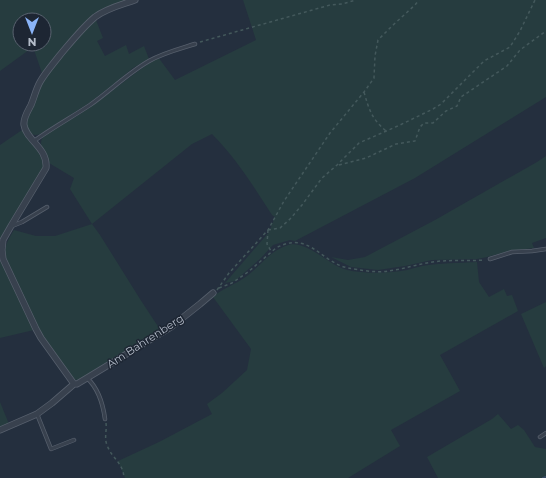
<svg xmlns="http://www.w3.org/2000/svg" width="546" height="478" viewBox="0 0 546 478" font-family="Montserrat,sans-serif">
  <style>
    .green { fill: #263c3f; fill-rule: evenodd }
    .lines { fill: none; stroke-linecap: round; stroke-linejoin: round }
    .stream { stroke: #394c67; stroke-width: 2 }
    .lane-casing { stroke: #565f6c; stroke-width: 4.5 }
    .street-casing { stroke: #565f6c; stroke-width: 7 }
    .path { stroke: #44595c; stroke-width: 1.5; stroke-dasharray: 3 3; stroke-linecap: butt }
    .lane { stroke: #38414e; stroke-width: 3 }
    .street { stroke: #38414e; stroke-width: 5.5 }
    .labels { text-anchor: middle; stroke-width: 3; stroke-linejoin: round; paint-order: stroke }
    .street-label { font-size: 11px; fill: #b4bcc9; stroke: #1d2633 }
  </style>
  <rect width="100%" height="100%" fill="#242f3e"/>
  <!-- green -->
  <path class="green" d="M0 0H128L86 24 43 76 33 47 0 71ZM20 20H44V44H20Z
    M243 0H546V97L415 178 295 241 290 240 273 245 261 258 235 281 225 283 269 232 275 217 272 215C254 187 236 158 212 134L192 144 92 224 70 189 74 178 49 163 41 146C41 142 41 140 43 137 52 128 69 121 80 114 107 96 131 75 158 57L175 80 256 40Z
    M96 20 103 38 97 41 105 56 126 45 129 54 144 46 149 59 133 68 114 84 91 102 44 132C40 134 35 137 30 133 23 128 29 115 32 108 35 98 39 88 44 80 58 57 76 37 96 20Z
    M22 130C32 140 44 154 44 167L0 245V145Z
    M546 156V238L532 243 534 248 510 251 487 257 477 259 432 260 405 266 378 270 351 267 331 257 348 260 365 257 435 220 537 162Z
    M92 224 100 235 140 299 161 331 81 379 78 380 73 379 37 328 5 258C4 246 8 240 14 230L36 236H55Z
    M292 244C315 245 330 268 352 271 371 274 389 273 407 270 412 269 417 267 422 266 440 263 458 263 477 262L479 282 489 297 504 289 507 296 512 295 518 311 440 355 460 391 391 430 400 446 348 478H125L118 461 159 442 212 414 207 404 222 393 247 370 251 349 213 297C223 288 236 284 247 276 264 263 269 250 292 244Z
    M0 256 34 330 0 338Z
    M546 302V366L544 368 521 314Z
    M0 402 9 424 0 429Z
    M498 414 511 429 518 425 524 430 535 447 546 449V478H438L427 457 492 419Z"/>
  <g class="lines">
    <!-- stream -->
    <path class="stream" d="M543 478 546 477"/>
    <!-- lane casing -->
    <g class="lane-casing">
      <path id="lane" d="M34 141C52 128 72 117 90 105 110 91 128 73 149 61 163 53 179 49 195 44
        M12 226 22 222 47 207
        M490 259 512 252 532 251 546 249
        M87 378C99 389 103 404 105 419
        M37 414 51 449 74 440
        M540 437 546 433"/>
    </g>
    <!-- street casing -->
    <g class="street-casing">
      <path id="street" d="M74 384 41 338 36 329 3 259 2 250 3 240 11 226 46 168C48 148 26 140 24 125 23 118 28 111 31 105 34 98 36 89 40 82 45 73 53 64 60 55 71 42 82 28 95 17 107 8 121 5 135 0
        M0 430 37 414 52 403 74 384H77L87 378 171 327 200 304 213 293"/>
    </g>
    <!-- path -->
    <path class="path" d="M200 42 330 5 342 4 356 0
      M364 92C369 110 372 119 386 131
      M339 165 366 158 396 144 415 141 420 127 424 123H433L446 111 457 106 461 97 507 66 520 50 546 31
      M268 230 280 228 290 219 302 205 322 178 337 165 359 143 400 125 433 109 441 104 484 61 510 47 520 31 535 0
      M268 230 267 244 271 251
      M219 288 232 283 248 272 276 248C309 230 320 262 348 268 359 270 376 273 388 271 406 269 423 262 442 261 456 260 470 261 485 260
      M217 290 229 273 268 230 284 201 330 133 364 92 374 78 375 56 378 40 392 26 415 5 419 0
      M106 423C107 431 104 438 107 445 112 459 123 462 124 478"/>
    <!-- lane -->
    <use href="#lane" class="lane"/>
    <!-- street -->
    <use href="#street" class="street"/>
  </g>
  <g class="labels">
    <!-- street labels -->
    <g class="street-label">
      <text transform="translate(145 341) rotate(-33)" y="4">Am Bahrenberg</text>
    </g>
  </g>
  <!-- north arrow -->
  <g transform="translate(32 32) rotate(180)"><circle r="19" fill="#1d2633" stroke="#59626f"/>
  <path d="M0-3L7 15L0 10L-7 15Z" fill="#8ab4f8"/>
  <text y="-6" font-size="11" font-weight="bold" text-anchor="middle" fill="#b4bcc9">N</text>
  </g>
</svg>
